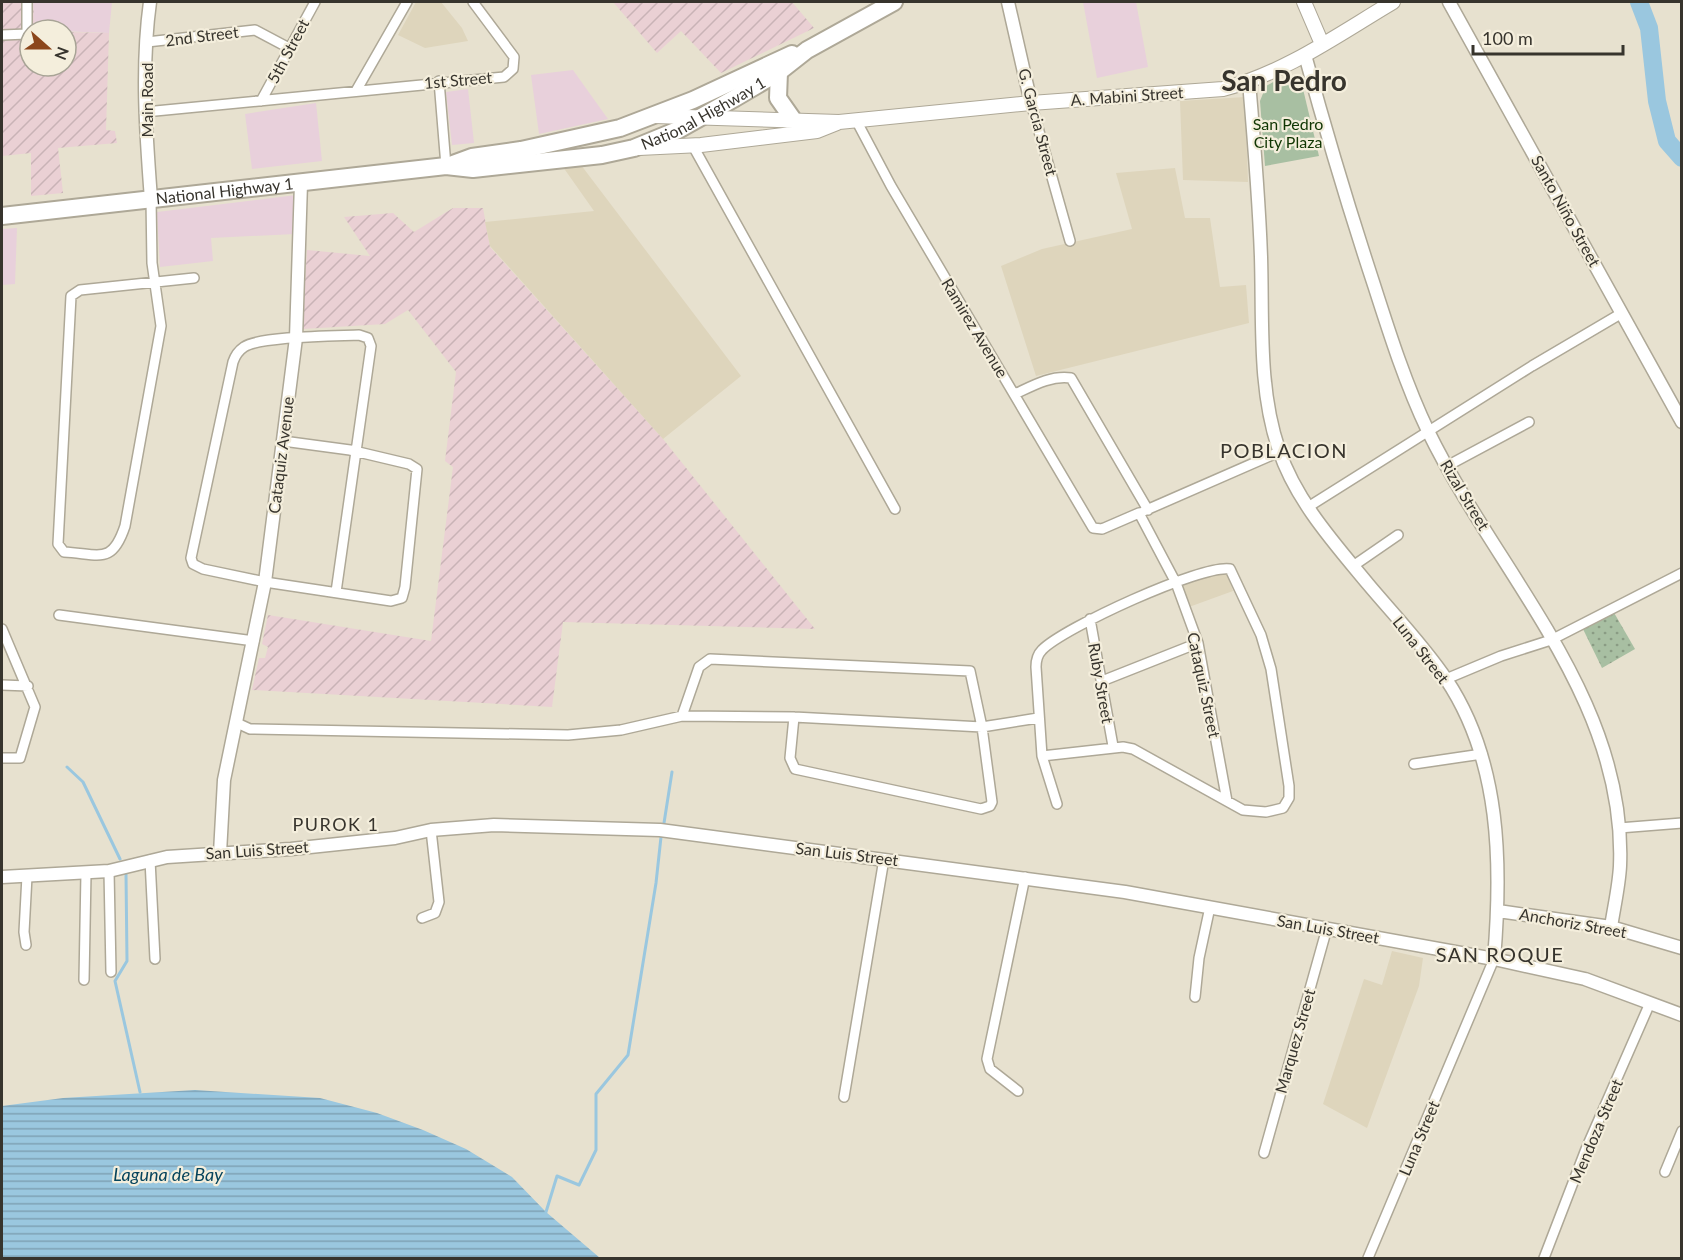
<svg xmlns="http://www.w3.org/2000/svg" width="1683" height="1260" viewBox="0 0 1683 1260" font-family="Lato,sans-serif">
  <style>
    .commercial { fill: #e8d0db }
    .industrial { fill: url(#industrial-furrows) }
    .built { fill: #ded5bc }
    .grass { fill: url(#grass-dots) }
    .park { fill: #a8bfa2 }
    .water { fill: url(#water-rules) }
    .lines { fill: none; stroke-linecap: round; stroke-linejoin: round }
    .stream { stroke: #9ac7df; stroke-width: 3 }
    .river { stroke: #9ac7df; stroke-width: 18 }
    .minor-casing { stroke: #aea897; stroke-width: 12 }
    .tertiary-casing { stroke: #aea897; stroke-width: 15 }
    .secondary-casing { stroke: #aea897; stroke-width: 16 }
    .trunk-casing { stroke: #aea897; stroke-width: 20 }
    .minor { stroke: #fff; stroke-width: 9 }
    .tertiary { stroke: #fff; stroke-width: 12 }
    .secondary { stroke: #fff; stroke-width: 14 }
    .trunk { stroke: #fff; stroke-width: 16 }
    .labels { text-anchor: middle; stroke-width: 4.5; stroke-linejoin: round; paint-order: stroke }
    .street-label { font-size: 16px; fill: #37342d; stroke: #f4eedc }
    .park-label { font-size: 16px; fill: #103603; stroke: #f4eedc }
    .neighbourhood-label { font-size: 18px; letter-spacing: 1.5px; fill: #37342d; stroke: #f4eedc }
    .water-label { font-size: 18px; font-style: italic; fill: #06445c; stroke: #f4eedc }
    .quarter-label { font-size: 20px; letter-spacing: 1.5px; fill: #37342d; stroke: #f4eedc }
    .town-label { font-size: 28px; font-weight: bold; fill: #37342d; stroke: #f4eedc }
  </style>
  <defs>
    <pattern id="industrial-furrows" width="10" height="10" patternUnits="userSpaceOnUse" patternTransform="scale(1.5)"><rect width="10" height="10" fill="#ead0d4"/><path d="M-1 1l2-2M0 10L10 0M9 11l2-2" fill="none" stroke="#c9b3b6"/></pattern>
    <pattern id="grass-dots" width="8" height="8" patternUnits="userSpaceOnUse" patternTransform="scale(1.5)"><rect width="8" height="8" fill="#a8bfa2"/><path d="M2 2h.1M6 6h.1" fill="none" stroke="#8a9c84" stroke-width="1.8" stroke-linecap="round"/></pattern>
    <pattern id="water-rules" width="6" height="5" patternUnits="userSpaceOnUse" patternTransform="scale(1.5)"><rect width="6" height="5" fill="#9ac7df"/><path d="M0 2.5h6" fill="none" stroke="#7ea2b5"/></pattern>
  </defs>
  <rect width="100%" height="100%" fill="#e7e1cf"/>
  <!-- commercial -->
  <path class="commercial" d="M33 2H112L109 33 35 30Z
    M1083 2H1136L1148 67 1097 78Z
    M573 70 608 119 539 134 531 75Z
    M468 89 474 143 452 145 446 92Z
    M316 103 322 161 252 169 245 114Z
    M296 195 295 234 211 238 213 261 160 267 157 212Z
    M17 228 15 284 2 285V229Z"/>
  <!-- industrial -->
  <path class="industrial" d="M2 2H33L35 30H30V66H66V32L109 33 106 130 115 131 117 143 58 148 63 193 31 196V153L2 156Z
    M613 2H792L814 28 721 73 681 31 657 53Z
    M453 208H483L490 247 663 439 815 629 563 622 552 707 252 690 259 658H265L268 647 262 644 268 615 431 641 453 467 445 461 456 372 408 310 385 324 303 329 304 296 307 250 370 256 344 217 393 213 414 232Z"/>
  <!-- built -->
  <path class="built" d="M416 2H441L462 28 468 41 425 48 398 35Z
    M1245 97 1248 182 1183 180 1180 101Z
    M581 165 741 376 663 439 490 246 485 222 594 211 563 167Z
    M1175 168 1185 218H1210L1220 287 1246 285 1249 323 1036 376 1001 266 1042 249 1132 229 1116 173Z
    M1226 570 1233 591 1189 607 1182 584Z
    M1392 951 1423 958 1419 986 1367 1128 1323 1104 1364 979 1382 985Z"/>
  <!-- grass -->
  <path class="grass" d="M1613 611 1635 649 1602 668 1582 627Z"/>
  <!-- park -->
  <path class="park" d="M1289 78 1303 89 1319 156 1265 166 1260 101 1266 86 1277 80Z"/>
  <!-- water -->
  <path class="water" d="M195 1090 320 1098 377 1113 423 1130 466 1149 512 1177 546 1212 600 1258H2V1106L63 1098Z"/>
  <g class="lines">
    <!-- stream -->
    <path class="stream" d="M67 767 83 782 120 859
      M664 823 672 772
      M126 874 127 961 115 981 140 1092
      M546 1212 557 1176 579 1185 596 1150V1094L628 1055 656 883 661 837"/>
    <!-- river -->
    <path class="river" d="M1639 2 1649 28 1657 101 1667 141 1682 158"/>
    <!-- minor casing -->
    <g class="minor-casing">
      <path id="minor" d="M2 35 27 34V2
        M147 42 255 30 289 48
        M439 81 446 166
        M356 91 407 2
        M261 101 315 2
        M1031 103 1070 241
        M145 112 504 77 513 69 514 57 473 2
        M856 120 891 186 1093 528 1102 529 1139 513 1176 583 1198 643 1227 801
        M693 146 895 509
        M151 199 152 263 161 326 125 526C112 565 100 554 64 552L58 544 71 296 80 290 194 278
        M1015 394C1032 386 1051 375 1071 378L1148 510
        M283 441 350 450 409 464 417 469 405 587 402 598 391 601 265 582 203 569 193 564 191 558 233 362C235 356 238 351 244 347 260 336 336 336 359 335L368 338 371 346 336 592
        M1447 466 1529 422
        M1308 507 1532 366 1622 313
        M1144 511 1279 452
        M1353 566 1398 535
        M59 615 254 641
        M1090 619 1113 746
        M2 629 35 707 20 758H2
        M1446 679 1501 656 1551 640 1682 573
        M1102 681 1198 643
        M2 685 28 686
        M682 716 699 667 710 659 970 671 982 727 992 802 990 806 981 809 795 769 790 758 794 717
        M237 723 250 729 568 735 621 730 682 716 794 717 982 727 1038 718
        M1042 756 1123 747 1133 749 1243 810 1266 812 1283 808 1289 798V786L1271 669 1261 635 1230 569C1202 564 1063 628 1042 650 1037 655 1036 660 1036 667L1042 756 1057 804
        M1414 764 1482 754
        M1619 828 1682 823
        M150 860 155 959
        M109 871 111 972
        M422 918 435 913 439 902 431 830
        M26 945 24 932 27 876
        M84 980 86 873
        M1195 997 1199 958 1210 907
        M1018 1091 990 1069 987 1059 1025 877
        M844 1097 884 859
        M1264 1153 1327 928
        M1665 1172 1682 1131
        M1368 1258 1494 959
        M1544 1258 1586 1149 1650 1003"/>
    </g>
    <!-- tertiary casing -->
    <g class="tertiary-casing">
      <path id="tertiary" d="M150 2C141 67 146 134 151 199
        M1008 2 1031 103
        M1449 2 1682 422
        M1305 55C1326 132 1349 209 1374 285 1390 335 1406 385 1428 431 1497 573 1627 699 1620 866 1619 886 1614 907 1611 927
        M1249 82C1254 140 1259 199 1261 257 1263 321 1258 389 1279 450 1296 501 1335 544 1368 584 1394 615 1424 646 1446 679 1501 761 1502 865 1494 959
        M220 853 224 780 265 582 296 338 301 183
        M2 877 109 871 167 857 291 849 395 838 431 830 494 825 660 830 1125 892 1494 959 1585 979 1682 1015
        M1498 911 1611 927 1682 948"/>
    </g>
    <!-- secondary casing -->
    <g class="secondary-casing">
      <path id="secondary" d="M1304 2 1322 44
        M655 116 839 122 1031 103 1223 89C1285 73 1339 34 1393 2
        M639 148 701 145 817 131 837 123"/>
    </g>
    <!-- trunk casing -->
    <g class="trunk-casing">
      <g id="trunk">
        <path d="M779 72 778 98 792 118"/>
        <path d="M453 164 472 157 521 150 620 128 693 100 792 54"/>
        <path id="s1" d="M2 216 446 166 473 169 602 155 634 148 678 130 735 98 779 72 807 50 894 2"/>
      </g>
    </g>
    <!-- minor -->
    <use href="#minor" class="minor"/>
    <!-- tertiary -->
    <use href="#tertiary" class="tertiary"/>
    <!-- secondary -->
    <use href="#secondary" class="secondary"/>
    <!-- trunk -->
    <use href="#trunk" class="trunk"/>
  </g>
  <g class="labels">
    <!-- street labels -->
    <g class="street-label">
      <text transform="translate(202 36) rotate(-7)" y="6">2nd Street</text>
      <text transform="translate(288 51) rotate(-62)" y="6">5th Street</text>
      <text transform="translate(458 80) rotate(-5)" y="6">1st Street</text>
      <text transform="translate(1127 96) rotate(-4)" y="6">A. Mabini Street</text>
      <text transform="translate(147 100) rotate(-90)" y="6">Main Road</text>
      <text dy="6" stroke="none"><textPath href="#s1" startOffset="714">National Highway 1</textPath></text>
      <text transform="translate(1038 122) rotate(75)" y="6">G. Garcia Street</text>
      <text dy="6" stroke="none"><textPath href="#s1" startOffset="224">National Highway 1</textPath></text>
      <text transform="translate(1566 211) rotate(61)" y="6">Santo Niño Street</text>
      <text transform="translate(975 328) rotate(59)" y="6">Ramirez Avenue</text>
      <text transform="translate(281 455) rotate(-83)" y="6">Cataquiz Avenue</text>
      <text transform="translate(1465 495) rotate(59)" y="6">Rizal Street</text>
      <text transform="translate(1421 650) rotate(52)" y="6">Luna Street</text>
      <text transform="translate(1101 683) rotate(80)" y="6">Ruby Street</text>
      <text transform="translate(1204 685) rotate(78)" y="6">Cataquiz Street</text>
      <text transform="translate(257 850) rotate(-4)" y="6">San Luis Street</text>
      <text transform="translate(847 854) rotate(7)" y="6">San Luis Street</text>
      <text transform="translate(1573 923) rotate(10)" y="6">Anchoriz Street</text>
      <text transform="translate(1328 929) rotate(10)" y="6">San Luis Street</text>
      <text transform="translate(1295 1041) rotate(-74)" y="6">Marquez Street</text>
      <text transform="translate(1596 1131) rotate(-67)" y="6">Mendoza Street</text>
      <text transform="translate(1419 1138) rotate(-67)" y="6">Luna Street</text>
    </g>
    <!-- park labels -->
    <g class="park-label">
      <text x="1288" y="130">San Pedro<tspan x="1288" dy="18">City Plaza</tspan></text>
    </g>
    <!-- neighbourhood labels -->
    <g class="neighbourhood-label">
      <text x="336" y="831">PUROK 1</text>
    </g>
    <!-- water labels -->
    <g class="water-label">
      <text x="168" y="1181">Laguna de Bay</text>
    </g>
    <!-- quarter labels -->
    <g class="quarter-label">
      <text x="1284" y="458">POBLACION</text>
      <text x="1500" y="962">SAN ROQUE</text>
    </g>
    <!-- town labels -->
    <g class="town-label">
      <text x="1284" y="91">San Pedro</text>
    </g>
  </g>
  <!-- border -->
  <rect width="1683" height="1260" fill="none" stroke="#37342d" stroke-width="6"/>
  <!-- north arrow -->
  <g transform="translate(48 48) rotate(111)"><circle r="28" fill="#f4eedc" stroke="#a8a496" stroke-width="1.5"/>
  <path d="M0-4.5L10 22L0 15L-10 22Z" fill="#8b461b"/>
  <text y="-9" font-size="16" font-weight="bold" text-anchor="middle" fill="#37342d">N</text>
  </g>
  <!-- scale -->
  <path d="M1473 45v9h150v-9" fill="none" stroke="#37342d" stroke-width="3"/>
  <text x="1482" y="45" font-size="18" fill="#37342d" stroke="#f4eedc" stroke-width="4.5" paint-order="stroke">100 m</text>
</svg>
